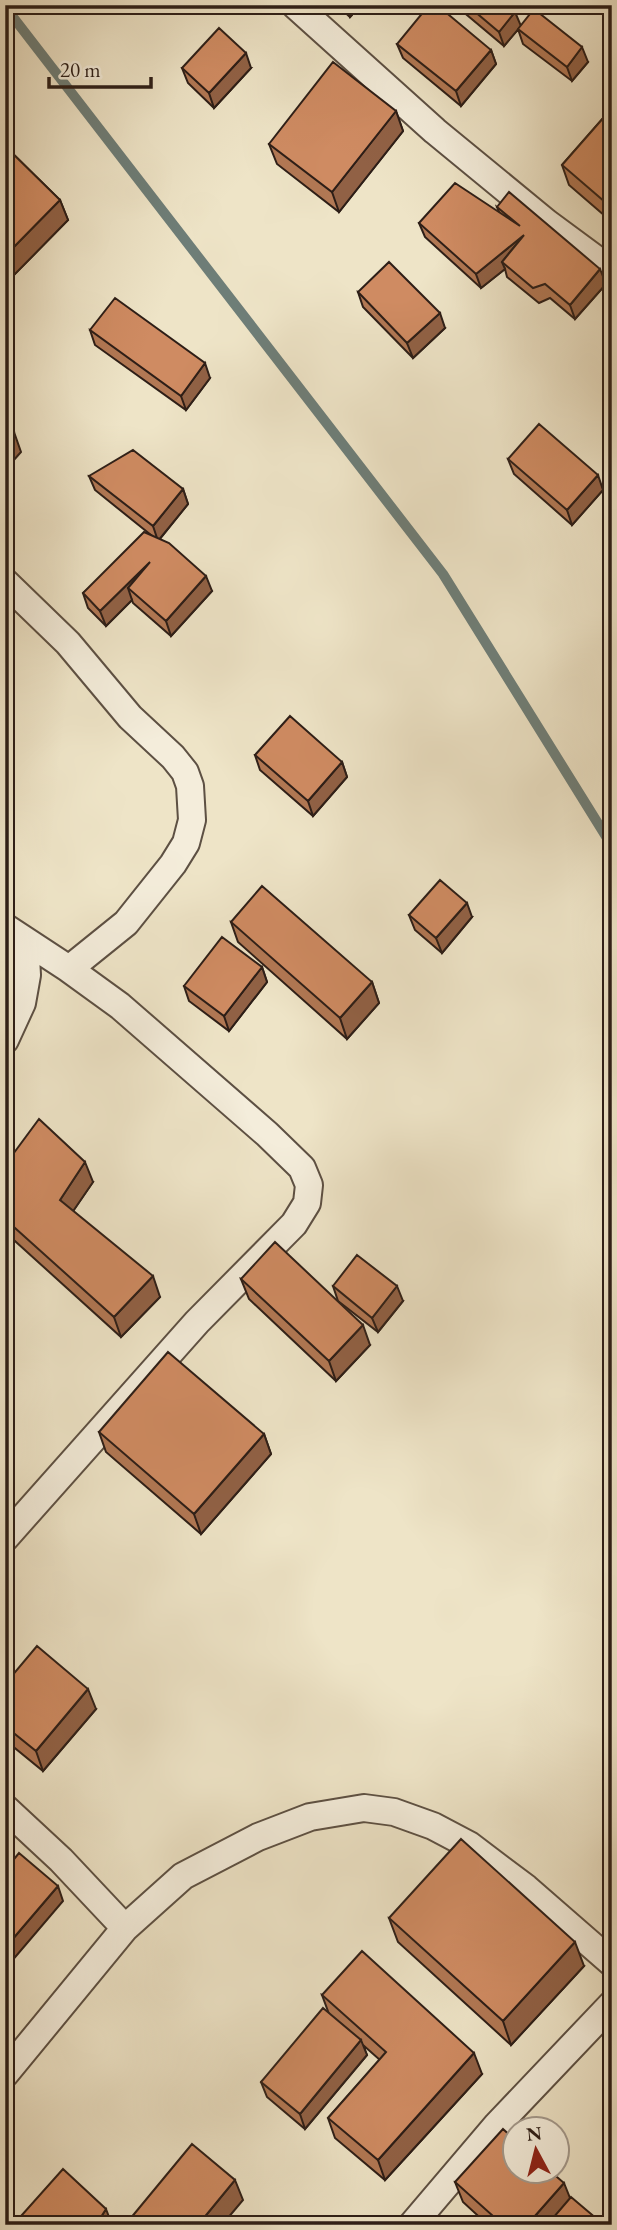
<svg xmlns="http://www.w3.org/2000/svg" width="617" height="2230" viewBox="0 0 617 2230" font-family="'EB Garamond',serif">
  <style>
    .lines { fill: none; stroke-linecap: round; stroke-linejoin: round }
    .stream { stroke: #6e7e78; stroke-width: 10 }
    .street-casing { stroke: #5d5043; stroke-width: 30 }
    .street { stroke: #f4eddb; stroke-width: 26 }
    .wall { fill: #b27854; stroke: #2d1e17; stroke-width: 2 }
    .shaded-wall { fill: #916145; stroke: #2d1e17; stroke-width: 2 }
    .building { fill: #cf8b62; stroke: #2d1e17; stroke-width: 2 }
  </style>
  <rect width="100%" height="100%" fill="#eee4c7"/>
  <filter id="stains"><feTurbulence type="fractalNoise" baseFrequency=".00286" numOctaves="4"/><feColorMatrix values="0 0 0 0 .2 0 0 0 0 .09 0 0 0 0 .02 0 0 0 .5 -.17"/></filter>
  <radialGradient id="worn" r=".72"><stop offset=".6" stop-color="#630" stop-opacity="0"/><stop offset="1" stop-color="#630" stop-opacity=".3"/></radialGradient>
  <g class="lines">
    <!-- stream -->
    <path class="stream" d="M6 8 443 574 612 846"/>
    <!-- street casing -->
    <g class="street-casing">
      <path id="street" d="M295 5 435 131 547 223 612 271
        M5 582 68 643 130 717 173 757 185 772 190 786 192 820 186 843 173 864 126 923 69 969
        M5 927 69 969 120 1006 267 1134 302 1168 309 1185 307 1203 294 1224 197 1322 5 1538
        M5 1040 22 1003 27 975 25 941
        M5 1808 61 1860 125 1928
        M5 2074 125 1928 183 1876 258 1837 310 1817 364 1808 394 1812 433 1826 469 1845 526 1888 612 1963
        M412 2225 497 2125 612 2004"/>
    </g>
    <!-- street -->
    <use href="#street" class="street"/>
  </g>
  <!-- wall -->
  <path class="wall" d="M337 5H361L350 17Z
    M455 5H507L520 26 588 62 572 81 523 44 518 29 504 46Z
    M397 44 491 50 496 64 461 106 403 58Z
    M182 68H251L214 108 188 83Z
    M612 108V222L569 185 562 165Z
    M396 111 403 131 339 212 277 164 269 144Z
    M5 146 60 200 68 220 13 276 5 269Z
    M497 207 606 284 575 319 550 298 539 303 507 277 505 269 481 288 425 237 419 223 499 212Z
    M358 292 445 328 413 358 363 307Z
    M90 330 210 378 186 410 95 345Z
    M508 459 603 490 572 525 514 474Z
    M89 476 183 489 188 504 160 539 212 591 171 636 133 603 132 600 106 626 88 608 83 593 151 535 95 490Z
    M255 755 342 762 347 777 313 816 260 770Z
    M409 915 472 917 442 953 415 930Z
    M231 922 372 982 379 1003 347 1039 238 942Z
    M262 967 267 982 229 1031 189 1001 184 986Z
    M5 1165 93 1182 73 1211 160 1297 121 1337 5 1232Z
    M241 1279 370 1345 336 1381 249 1299Z
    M333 1286 403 1301 378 1332 338 1301Z
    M99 1432 264 1434 271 1454 201 1534 106 1452Z
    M5 1684 96 1709 43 1771 5 1740Z
    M389 1918 584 1966 511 2045 398 1942Z
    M322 1995 482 2074 385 2180 335 2138 328 2118 380 2060 363 2045 367 2055 305 2129 267 2097 261 2082 329 2014Z
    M455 2182 570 2198 604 2225H488L463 2202Z"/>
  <!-- shaded-wall -->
  <path class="shaded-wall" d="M346 5H361L350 17Z
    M515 12 521 26 504 46 499 32Z
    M582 47 588 62 572 81 567 67Z
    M491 50 496 64 461 106 456 91Z
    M246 53 251 68 214 108 209 93Z
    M396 111 403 131 339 212 332 192Z
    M60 200 68 220 13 276 5 256Z
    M524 235 502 262 505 269 481 288 476 274Z
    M600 269 606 284 575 319 570 305Z
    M440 313 445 328 413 358 407 343Z
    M205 363 210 378 186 410 181 396Z
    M14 432 21 452 5 470V441Z
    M598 475 603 490 572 525 567 510Z
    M183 489 188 504 158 541 153 526Z
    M150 562 128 588 132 600 106 626 100 611Z
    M206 576 212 591 171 636 166 621Z
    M342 762 347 777 313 816 308 801Z
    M467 903 472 917 442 953 436 938Z
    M262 967 267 982 229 1031 224 1016Z
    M372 982 379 1003 347 1039 340 1018Z
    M85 1162 93 1182 67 1220 60 1200Z
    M153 1276 160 1297 121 1337 114 1317Z
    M397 1286 403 1301 378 1332 372 1318Z
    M363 1325 370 1345 336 1381 329 1361Z
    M264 1434 271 1454 201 1534 194 1514Z
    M88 1689 96 1709 43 1771 36 1751Z
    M7 1834 14 1854 5 1865V1836Z
    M58 1886 63 1901 5 1969V1948Z
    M575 1942 584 1966 511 2045 503 2021Z
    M361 2040 367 2055 305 2129 300 2114Z
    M474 2053 482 2074 385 2180 378 2160Z
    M235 2180 243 2200 222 2225H198Z
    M564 2183 572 2203 552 2225H527Z
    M106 2209 112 2225H96Z"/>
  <!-- building -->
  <path class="building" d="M429 5H437L491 50 456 91 397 44Z
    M467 5H507L515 12 499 32Z
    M534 9 582 47 567 67 518 29Z
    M219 28 246 53 209 93 182 68Z
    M333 62 396 111 332 192 269 144Z
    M612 108V208L562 165Z
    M5 146 60 200 5 256Z
    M455 183 520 226 497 207 509 192 600 269 570 305 545 284 533 288 502 262 524 235 476 274 419 223Z
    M389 262 440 313 407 343 358 292Z
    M115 298 205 363 181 396 90 330Z
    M5 424 14 432 5 441Z
    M539 424 598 475 567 510 508 459Z
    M133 450 183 489 153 526 89 476Z
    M144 532 169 543 206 576 166 621 128 588 150 562 100 611 83 593Z
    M290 716 342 762 308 801 255 755Z
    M440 880 467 903 436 938 409 915Z
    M262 886 372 982 340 1018 231 922Z
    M222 937 262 967 224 1016 184 986Z
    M39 1119 85 1162 60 1200 153 1276 114 1317 5 1219V1165Z
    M275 1242 363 1325 329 1361 241 1279Z
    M357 1255 397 1286 372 1318 333 1286Z
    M168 1352 264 1434 194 1514 99 1432Z
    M37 1646 88 1689 36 1751 5 1726V1684Z
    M461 1839 575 1942 503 2021 389 1918Z
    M19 1853 58 1886 5 1948V1870Z
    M362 1951 474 2053 378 2160 328 2118 386 2052 322 1995Z
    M323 2008 361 2040 300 2114 261 2082Z
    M503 2129 515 2140V2171H550L564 2183 527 2225H503L455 2182Z
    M192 2144 235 2180 198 2225H137L130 2219Z
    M63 2169 106 2209 96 2225H13Z
    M571 2197 604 2225H547Z"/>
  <!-- margin -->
  <rect width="617" height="2230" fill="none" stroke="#eee4c7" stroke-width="28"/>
  <rect x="7" y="7" width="603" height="2216" fill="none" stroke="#2d1e17" stroke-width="3.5"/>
  <rect x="14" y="14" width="589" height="2202" fill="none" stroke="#2d1e17" stroke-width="2"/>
  <!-- north arrow -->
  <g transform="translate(536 2150) rotate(353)"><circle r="33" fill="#f4eddb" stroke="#a49a8d" stroke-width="2"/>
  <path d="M0-5L12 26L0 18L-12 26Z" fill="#8f2418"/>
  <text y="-10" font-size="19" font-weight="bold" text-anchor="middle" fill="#2d1e17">N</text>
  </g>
  <!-- scale -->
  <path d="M49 77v10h102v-10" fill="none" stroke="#2d1e17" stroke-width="3.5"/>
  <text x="60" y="77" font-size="21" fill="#2d1e17" stroke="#f4eddb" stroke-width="5" paint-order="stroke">20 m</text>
  <rect width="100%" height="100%" filter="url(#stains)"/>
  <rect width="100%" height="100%" fill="url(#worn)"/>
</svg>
